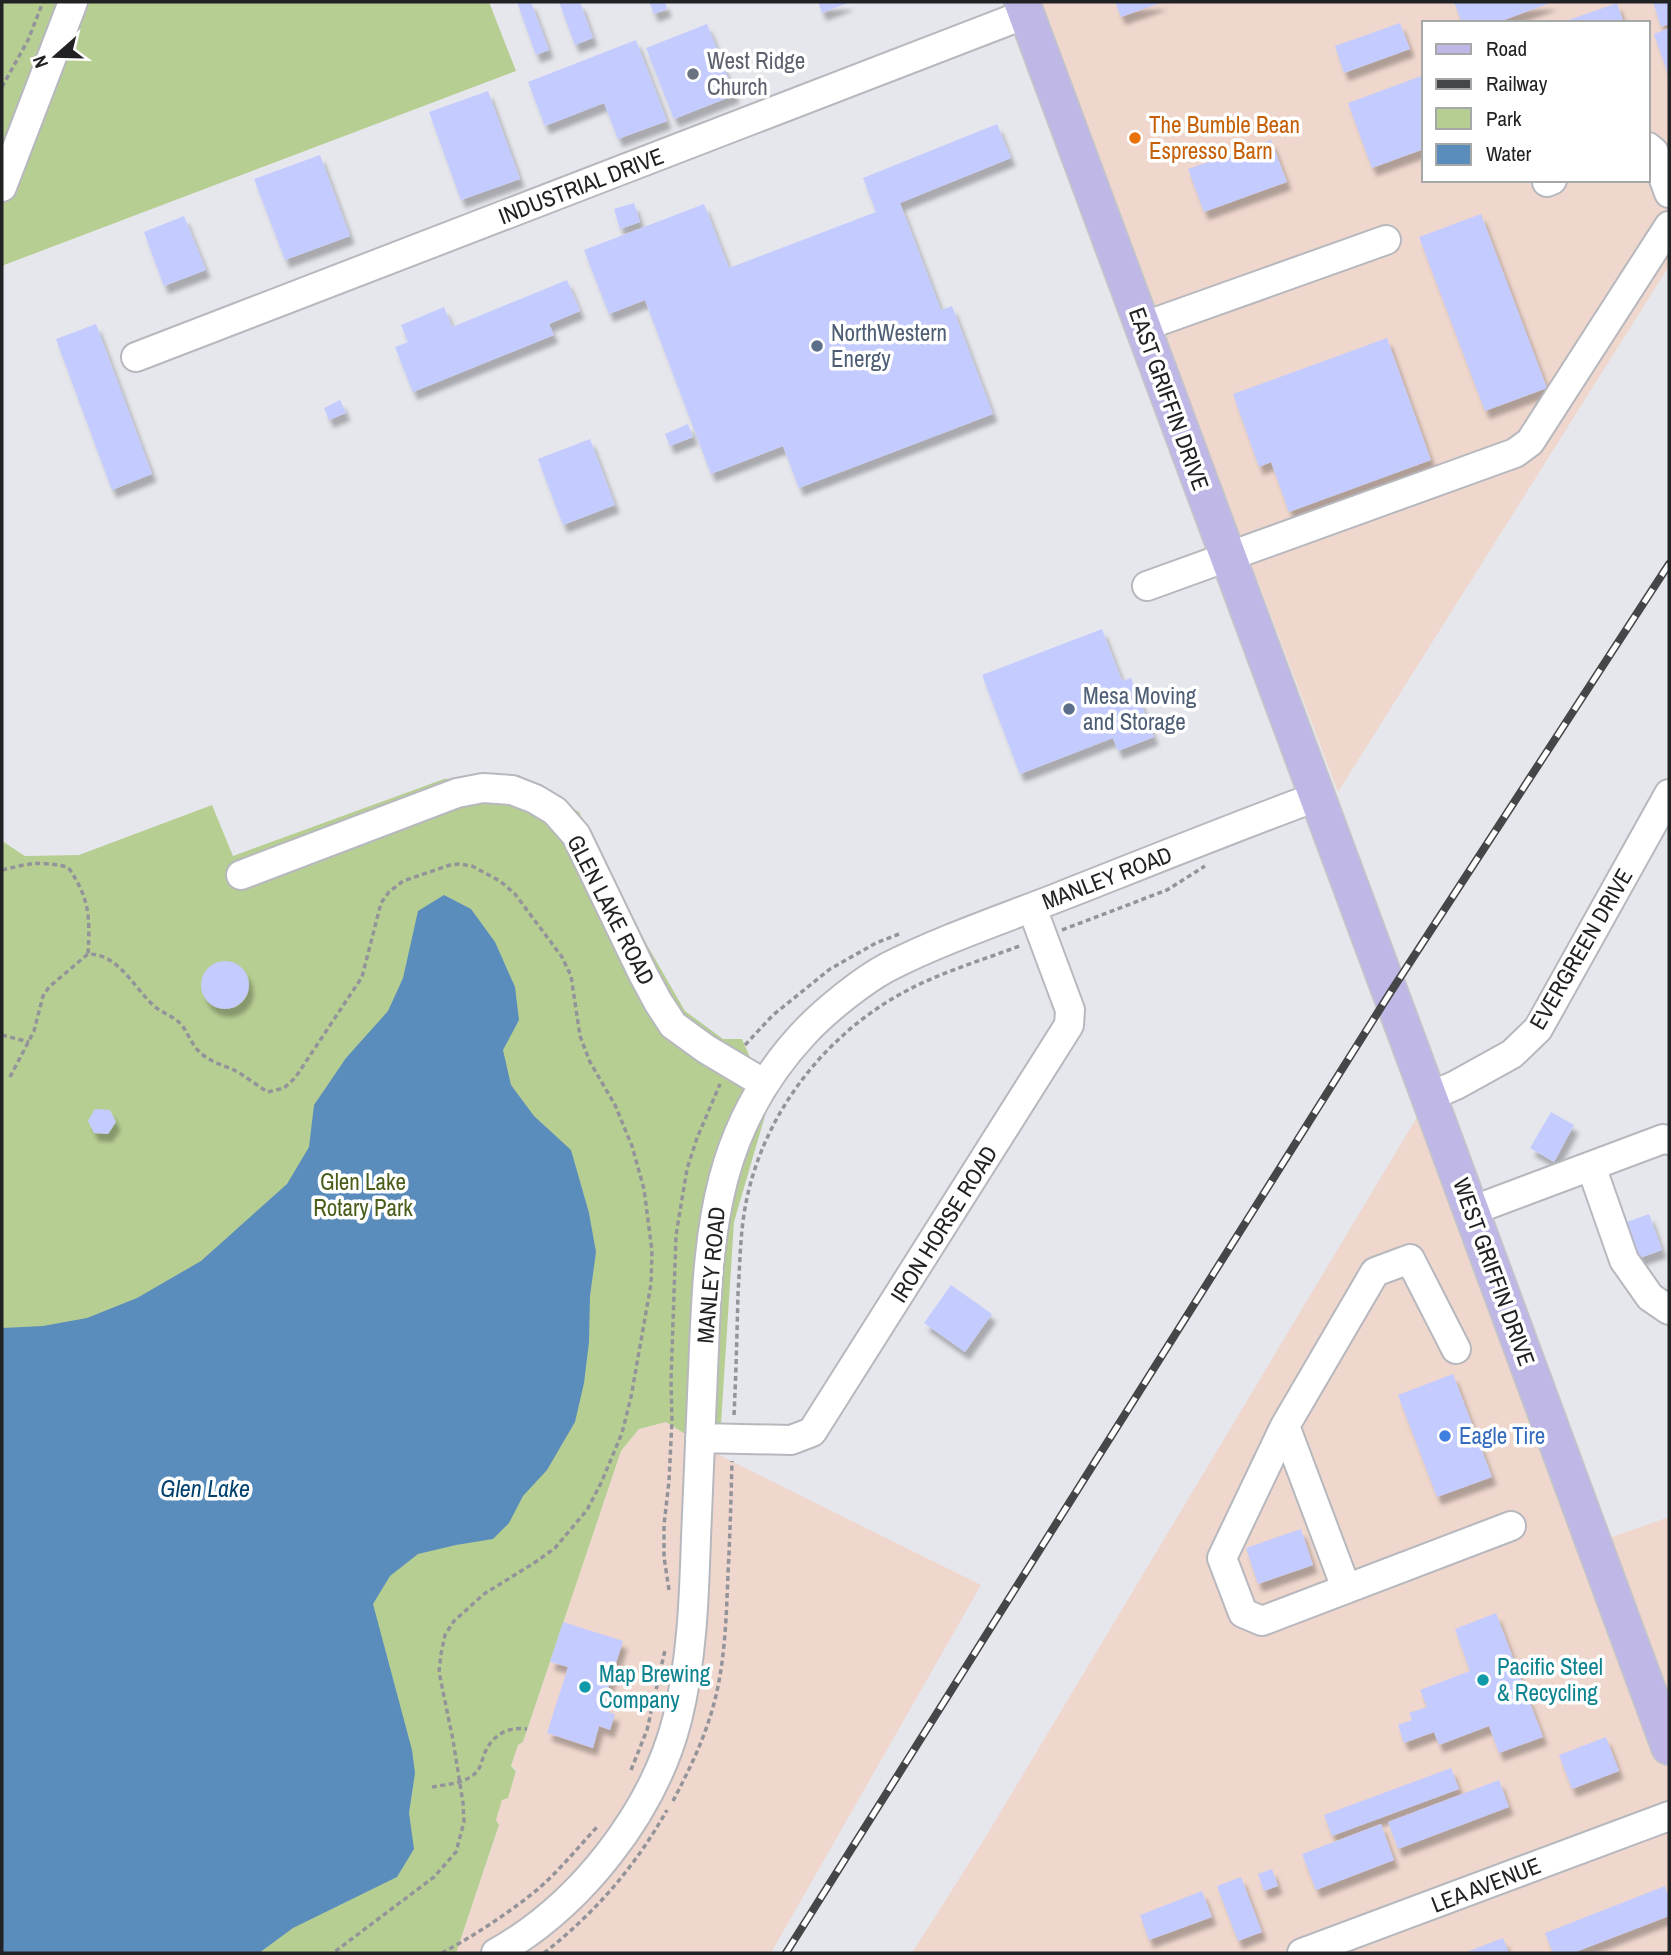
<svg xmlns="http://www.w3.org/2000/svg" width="1671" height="1955" viewBox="0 0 1671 1955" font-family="'Archivo Narrow',sans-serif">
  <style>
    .commercial { fill: #efd7cd; fill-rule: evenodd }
    .green { fill: #b7ce93 }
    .water { fill: #5a8dbc }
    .building { fill: #c4cbfe; filter: url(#shadow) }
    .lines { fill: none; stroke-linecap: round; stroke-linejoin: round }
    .minor-casing { stroke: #b7b8be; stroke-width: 32 }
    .major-casing { stroke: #c5c6c6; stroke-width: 38 }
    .path { stroke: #939499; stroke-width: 3.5; stroke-dasharray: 5 3.5; stroke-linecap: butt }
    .minor { stroke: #fff; stroke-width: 28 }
    .major { stroke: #bfb8e6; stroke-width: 35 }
    .rail-casing { stroke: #454648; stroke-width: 8 }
    .rail { stroke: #fff; stroke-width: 5; stroke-dasharray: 16; stroke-linecap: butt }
    .worship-dot { fill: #6b7280; stroke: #fff; stroke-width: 2.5 }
    .food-dot { fill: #e8710a; stroke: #fff; stroke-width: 2.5 }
    .service-dot { fill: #5c6f8a; stroke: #fff; stroke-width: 2.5 }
    .shop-dot { fill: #3f7fe0; stroke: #fff; stroke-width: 2.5 }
    .culture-dot { fill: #0f9aa8; stroke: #fff; stroke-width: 2.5 }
    .labels { text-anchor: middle; stroke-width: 7; stroke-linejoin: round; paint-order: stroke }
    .worship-label { font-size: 23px; fill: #5b616d; stroke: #fff; text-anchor: start }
    .food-label { font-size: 23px; fill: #c56008; stroke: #fff; text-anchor: start }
    .street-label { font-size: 23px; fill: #212224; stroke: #fff }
    .service-label { font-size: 23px; fill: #4e5e75; stroke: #fff; text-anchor: start }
    .park-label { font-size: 23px; fill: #495e1b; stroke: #fff }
    .shop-label { font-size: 23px; fill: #366cbe; stroke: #fff; text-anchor: start }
    .culture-label { font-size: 23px; fill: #0d838f; stroke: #fff; text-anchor: start }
    .water-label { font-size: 24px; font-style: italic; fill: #02416e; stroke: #fff }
  </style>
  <defs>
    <filter id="shadow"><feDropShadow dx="4.5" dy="8" stdDeviation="2" flood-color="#0004"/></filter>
  </defs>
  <rect width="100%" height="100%" fill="#e6e7ed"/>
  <!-- commercial -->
  <path class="commercial" d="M1021 2H1669V266L1338 792 1150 298ZM1424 23H1648V180H1424Z
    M1429 1097 1595 1543 1669 1517V1953H912L985 1838Z
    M666 1422 719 1455 981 1585 771 1953H456L492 1847 499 1825 496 1820 502 1799 508 1797 516 1771V1769L511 1766 518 1745 523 1742 621 1451 639 1429Z"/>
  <!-- green -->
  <path class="green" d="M2 2H489L516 71 4 265 2 269Z
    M519 775 579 812 647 945 685 1011 723 1039H742L769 1102 734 1222 719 1455 666 1422 639 1429 621 1451 523 1742 518 1745 511 1766 516 1771 508 1798 502 1800 496 1820 499 1825 456 1953H2V841L25 856 79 855 212 805 233 856 444 779Z"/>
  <!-- water -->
  <path class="water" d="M444 895 471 909 495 942 515 987 519 1020 503 1050 511 1085 534 1116 571 1150 589 1213 596 1252 590 1296 589 1342 584 1383 575 1422 547 1470 523 1496 509 1523 493 1539 456 1545 418 1554 390 1576 373 1604 412 1750 415 1773 409 1813 414 1849 397 1877 293 1928 259 1953H2V1328L43 1326 87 1318 137 1298 201 1261 287 1184 309 1147 314 1105 346 1058 388 1011 403 978 418 911Z"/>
  <!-- building -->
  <path class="building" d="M517 2H531L549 50 536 55Z
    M559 2H580L593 38 575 45Z
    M649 2H665L667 9 654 14Z
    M818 2H850L822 13Z
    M1115 2H1163L1121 17Z
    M1454 2H1553L1496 23H1462Z
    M1653 2H1669V24L1661 27Z
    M1617 3 1624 23H1563V22Z
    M1400 23 1410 49 1344 73 1335 46Z
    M707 24 735 95 674 119 646 48Z
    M1669 28V77L1654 34Z
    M636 40 667 121 618 139 604 103 545 126 528 82Z
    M1424 75V149L1372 168 1348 103Z
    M488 91 520 179 461 200 429 112Z
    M997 124 1011 158 900 203 941 310 952 306 993 414 799 488 783 446 711 474 645 300 609 314 584 250 704 204 729 268 876 212 863 178Z
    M1271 140 1287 182 1204 212 1188 169Z
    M320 155 350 236 285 260 254 179Z
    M634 203 640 222 620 229 614 209Z
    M1481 214 1547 388 1485 411 1419 237Z
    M184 216 206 270 164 286 144 232Z
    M567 280 580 311 549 324 554 335 413 392 395 347 408 342 401 325 444 307 452 327Z
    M96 324 152 474 112 490 56 339Z
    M1387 338 1431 460 1289 512 1271 462 1259 467 1233 394Z
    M340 400 346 413 329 420 324 408Z
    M688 424 693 437 670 446 665 434Z
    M590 439 615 505 563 525 538 459Z
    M1102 629 1122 681 1131 678 1154 737 1118 751 1113 738 1020 774 982 675Z
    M201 985a24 24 0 1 1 48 0a24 24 0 1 1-48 0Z
    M95 1109 110 1110 116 1122 108 1134 94 1133 88 1121Z
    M1551 1112 1574 1125 1554 1162 1530 1148Z
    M1649 1214 1662 1250 1637 1259 1624 1223Z
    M951 1285 992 1314 965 1352 924 1323Z
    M1453 1374 1492 1477 1437 1497 1398 1395Z
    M1301 1529 1313 1565 1258 1584 1246 1548Z
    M1496 1613 1543 1737 1499 1753 1489 1726 1439 1745 1434 1732 1404 1743 1398 1725 1412 1720 1409 1713 1427 1707 1420 1690 1470 1671 1455 1629Z
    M563 1622 623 1641 602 1707 606 1708 605 1711 615 1714 610 1730 599 1726 593 1748 547 1733 568 1667 550 1662Z
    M1606 1737 1619 1771 1572 1789 1559 1755Z
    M1451 1768 1459 1789 1332 1836 1324 1815Z
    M1499 1780 1509 1807 1398 1849 1388 1822Z
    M1381 1824 1394 1860 1316 1890 1302 1854Z
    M1272 1869 1278 1886 1264 1891 1258 1874Z
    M1241 1877 1262 1932 1238 1941 1217 1886Z
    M1665 1886 1669 1898V1916L1573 1953H1553L1545 1933Z
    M1202 1891 1212 1917 1149 1940 1140 1915Z
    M1503 1938 1509 1953H1464Z"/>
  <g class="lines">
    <!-- minor casing -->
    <g class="minor-casing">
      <path id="minor" d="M1648 147 1654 152 1669 193
        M1547 182 1552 180
        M2 187 73 2
        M1142 327 1386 240
        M136 357 1026 14
        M1147 586 1515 453 1530 442 1669 226
        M241 875 457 793 483 788 512 790 535 799 555 811 576 835 643 974 658 1002 673 1025 706 1049 763 1083
        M1429 1097 1456 1085 1512 1054 1538 1029 1669 794
        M1591 1166 1624 1260 1650 1297 1669 1310
        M1471 1211 1663 1139 1669 1140
        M1456 1349 1410 1259 1375 1272 1285 1426 1222 1558 1243 1613 1262 1621 1511 1526
        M1285 1426 1346 1588
        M700 1438 791 1440 812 1432 1069 1025 1070 1010 1032 908
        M496 1953C580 1906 653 1813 677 1720 692 1660 694 1600 696 1538 699 1475 701 1411 704 1348 709 1225 717 1125 806 1031 826 1010 863 980 888 967 943 939 1006 918 1064 895 1148 862 1232 828 1316 797
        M1302 1953 1669 1816"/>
    </g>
    <!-- major casing -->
    <g class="major-casing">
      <path id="major" d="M1022 2 1429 1097 1669 1747"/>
    </g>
    <!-- path -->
    <path class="path" d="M2 87 28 40 43 2
      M2 870C31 863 38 861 68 867 90 899 90 917 88 954
      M1062 930 1167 890 1205 866
      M2 1035 29 1042
      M745 1045 773 1015 830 969 876 943 899 934
      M10 1077 34 1031 43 996 49 987 88 954C119 954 134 988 154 1006 162 1013 173 1016 181 1024 189 1034 192 1047 203 1055 212 1062 222 1065 232 1069 244 1075 256 1085 268 1092L284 1088 295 1078 362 977 381 903 389 892 403 881 450 865 459 864 472 866 500 881 515 894 562 957 571 976 580 1036 590 1062 615 1105 632 1146 644 1189 652 1251 651 1284 631 1397 622 1433 601 1483 587 1510 555 1548 534 1563 484 1594 454 1621 445 1635 441 1654 439 1672 453 1740 463 1803 464 1822 456 1852 434 1877 333 1953
      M734 1415C736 1374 737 1334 738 1293 740 1265 740 1236 745 1208 761 1117 823 1036 904 992 941 972 983 960 1022 945
      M669 1590 664 1557V1525L669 1481 672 1420 671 1381 676 1235 687 1169 697 1138 720 1084
      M631 1770 647 1730 665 1650
      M432 1787C447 1784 468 1784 478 1770 481 1766 482 1760 484 1755 491 1736 507 1726 527 1729
      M673 1801C687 1774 701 1746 710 1717 725 1671 726 1622 728 1574 730 1536 731 1499 732 1461
      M442 1953C475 1935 509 1913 538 1889 561 1869 579 1846 599 1825
      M544 1953C595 1913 635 1867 667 1810"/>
    <!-- minor -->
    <use href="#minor" class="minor"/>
    <!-- major -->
    <use href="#major" class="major"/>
    <!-- rail casing -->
    <g class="rail-casing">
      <path id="rail" d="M786 1953 1390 993 1669 564"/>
    </g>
    <!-- rail -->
    <use href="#rail" class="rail"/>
  </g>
  <!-- markers -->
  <circle class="worship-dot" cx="693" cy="74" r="7"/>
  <circle class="food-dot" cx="1135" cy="138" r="7"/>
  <g class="service-dot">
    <circle cx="817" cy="346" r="7"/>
    <circle cx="1069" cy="709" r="7"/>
  </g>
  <circle class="shop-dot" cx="1445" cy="1436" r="7"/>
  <g class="culture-dot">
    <circle cx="1483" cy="1680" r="7"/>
    <circle cx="585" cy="1687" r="7"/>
  </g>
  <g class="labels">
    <!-- worship labels -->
    <g class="worship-label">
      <text x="707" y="69">West Ridge<tspan x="707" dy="26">Church</tspan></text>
    </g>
    <!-- food labels -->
    <g class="food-label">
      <text x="1149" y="133">The Bumble Bean<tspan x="1149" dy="26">Espresso Barn</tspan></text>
    </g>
    <!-- street labels -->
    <g class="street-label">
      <text transform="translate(581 186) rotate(-21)" y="8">INDUSTRIAL DRIVE</text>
      <text transform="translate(1169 399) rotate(70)" y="8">EAST GRIFFIN DRIVE</text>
      <text transform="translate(1107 878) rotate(-21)" y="8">MANLEY ROAD</text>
      <text transform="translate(611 910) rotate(63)" y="8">GLEN LAKE ROAD</text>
      <text transform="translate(1581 949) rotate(-60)" y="8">EVERGREEN DRIVE</text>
      <text transform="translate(944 1224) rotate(-58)" y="8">IRON HORSE ROAD</text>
      <text transform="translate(1494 1272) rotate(70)" y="8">WEST GRIFFIN DRIVE</text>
      <text transform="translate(711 1275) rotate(-85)" y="8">MANLEY ROAD</text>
      <text transform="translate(1486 1885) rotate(-21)" y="8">LEA AVENUE</text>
    </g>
    <!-- service labels -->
    <g class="service-label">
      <text x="831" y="341">NorthWestern<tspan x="831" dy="26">Energy</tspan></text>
      <text x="1083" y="704">Mesa Moving<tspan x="1083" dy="26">and Storage</tspan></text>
    </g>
    <!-- park labels -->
    <g class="park-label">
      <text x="363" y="1190">Glen Lake<tspan x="363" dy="26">Rotary Park</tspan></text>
    </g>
    <!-- shop labels -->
    <g class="shop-label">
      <text x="1459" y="1444">Eagle Tire</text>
    </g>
    <!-- culture labels -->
    <g class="culture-label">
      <text x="1497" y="1675">Pacific Steel<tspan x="1497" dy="26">&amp; Recycling</tspan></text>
      <text x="599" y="1682">Map Brewing<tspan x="599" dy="26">Company</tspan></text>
    </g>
    <!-- water labels -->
    <g class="water-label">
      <text x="205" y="1497">Glen Lake</text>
    </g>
  </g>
  <!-- border -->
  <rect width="1671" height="1955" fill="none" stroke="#212224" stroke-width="7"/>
  <!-- legend -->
  <rect x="1422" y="21" width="228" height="161" fill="#ffffff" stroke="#a6a7a7" stroke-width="2"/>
  <rect x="1436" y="44" width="35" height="10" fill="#bfb8e6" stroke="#a6a7a7" stroke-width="2"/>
  <text x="1486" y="56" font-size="21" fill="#212224">Road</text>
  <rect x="1436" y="79" width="35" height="10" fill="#454648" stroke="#a6a7a7" stroke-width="2"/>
  <text x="1486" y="91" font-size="21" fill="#212224">Railway</text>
  <rect x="1436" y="108" width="35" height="21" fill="#b7ce93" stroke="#a6a7a7" stroke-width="2"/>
  <text x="1486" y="126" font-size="21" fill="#212224">Park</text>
  <rect x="1436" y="144" width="35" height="21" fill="#5a8dbc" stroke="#a6a7a7" stroke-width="2"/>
  <text x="1486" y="161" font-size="21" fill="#212224">Water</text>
  <!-- north arrow -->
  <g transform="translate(56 56) rotate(250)" stroke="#ffffff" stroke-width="5" paint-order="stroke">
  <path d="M0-5L12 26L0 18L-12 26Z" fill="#212224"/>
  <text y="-10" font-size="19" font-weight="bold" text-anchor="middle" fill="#212224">N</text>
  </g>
</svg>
